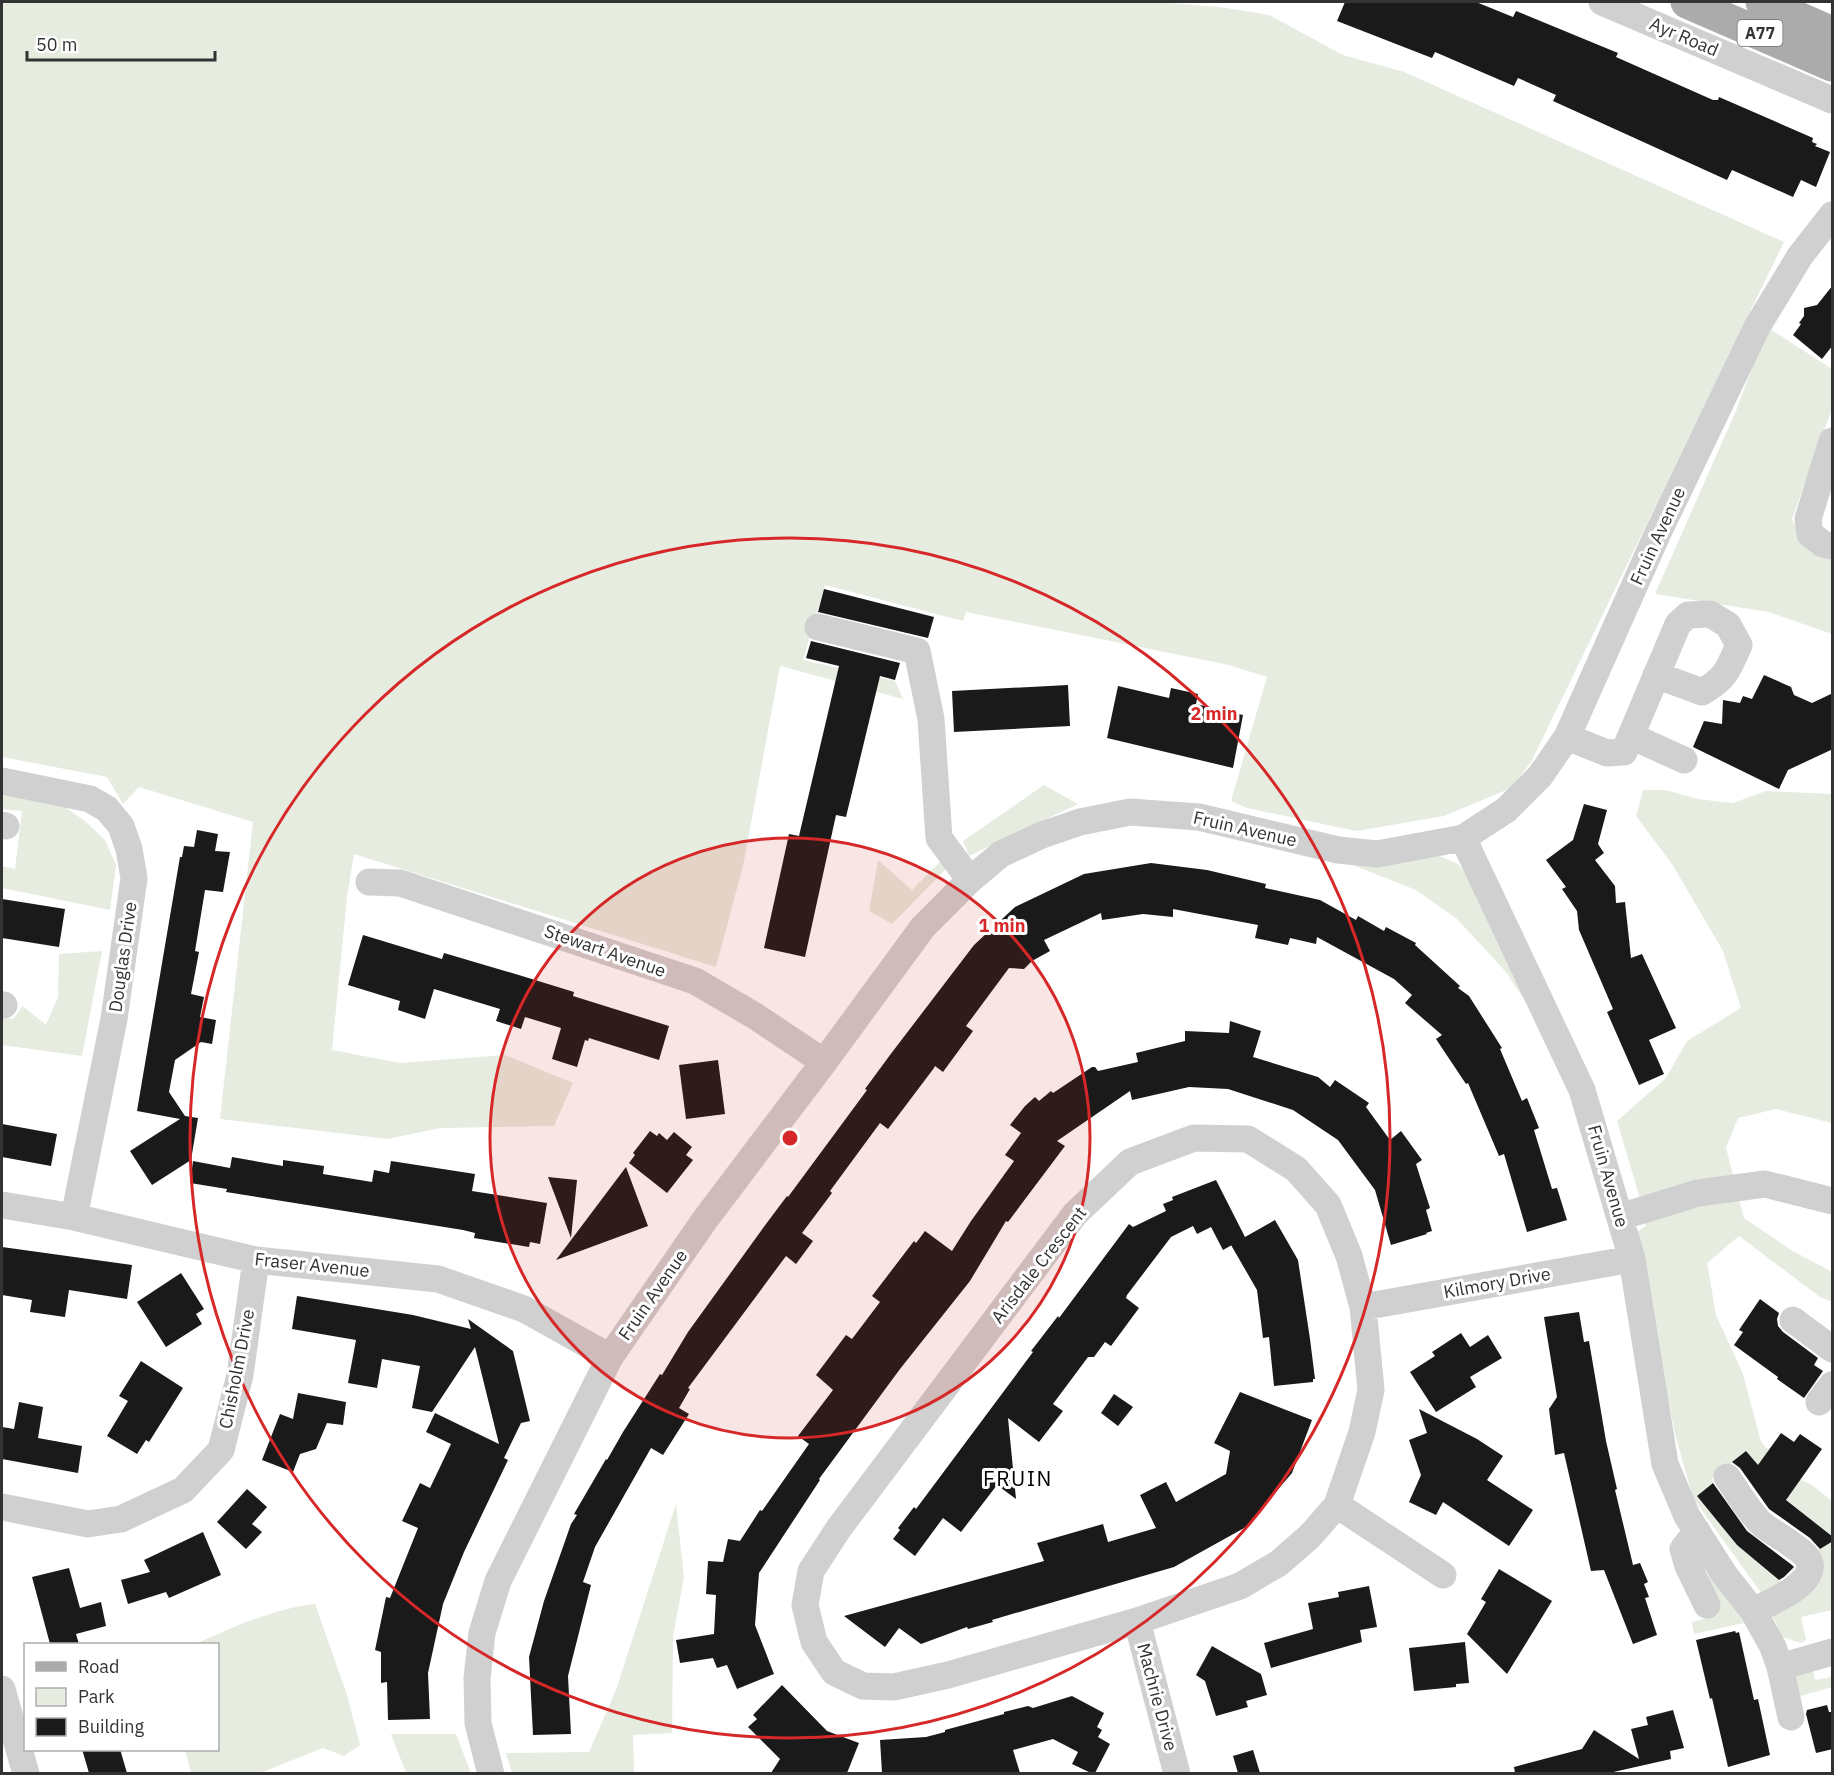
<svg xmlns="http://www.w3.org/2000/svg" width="1834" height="1775" viewBox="0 0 1834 1775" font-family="'IBM Plex Sans',sans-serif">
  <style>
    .green { fill: #e6ecdf }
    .building { fill: #1a1a1a }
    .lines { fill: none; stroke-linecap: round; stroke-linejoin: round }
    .minor { stroke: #d0d0d0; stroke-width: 27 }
    .major { stroke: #ababab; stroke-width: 33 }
    .ring { fill: none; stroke: #d62828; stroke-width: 3 }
    .labels { text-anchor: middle; stroke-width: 6; stroke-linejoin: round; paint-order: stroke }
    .shield { fill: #fff; stroke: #707070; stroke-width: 1.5 }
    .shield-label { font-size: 16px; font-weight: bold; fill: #333 }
    .street-label { font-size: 18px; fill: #333; stroke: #fff }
    .quarter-label { font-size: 21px; letter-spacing: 1.5px; fill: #000; stroke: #fff }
    .centre { fill: #d62828; stroke: #fff; stroke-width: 3 }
    .ring-label { font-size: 18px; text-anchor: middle; font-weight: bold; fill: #d62828; stroke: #fff; stroke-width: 6; stroke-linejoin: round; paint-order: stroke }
  </style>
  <rect width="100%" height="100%" fill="#fff"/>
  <!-- green -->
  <path class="green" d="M2 2H1157L1220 7 1269 15 1343 55 1404 72 1784 242 1531 762 1511 788 1444 816 1356 831 1247 808 1231 801 1267 677 1229 665 966 612 963 621 825 585 803 660 895 681 903 699 780 666 743 866 716 967 354 854 347 897 332 1050 400 1063 505 1055 573 1083 554 1126 440 1128 388 1139 220 1119 253 822 139 787 123 804 107 777 2 757Z
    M1767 327 1832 369V409L1792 519 1804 544 1832 550V634L1769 612 1655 594 1736 411Z
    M1044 785 1078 804 969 856 963 841Z
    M1643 790H1666L1697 799 1733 803 1766 791 1832 794V1123L1776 1109 1738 1118 1726 1148 1744 1218 1791 1250 1832 1272V1302L1820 1297 1739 1236 1707 1263 1716 1315 1743 1374 1761 1442 1791 1475 1812 1485 1832 1501V1537L1782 1496 1746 1451 1712 1479 1714 1482 1697 1496 1737 1545 1782 1582 1797 1565 1832 1541V1610L1801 1617 1806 1640 1801 1643 1782 1637 1764 1597 1693 1498 1675 1434 1635 1233 1646 1226 1638 1192 1617 1121 1666 1078 1687 1041 1741 1008 1723 951 1672 864 1636 816Z
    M2 791 59 803 85 821 105 840 116 865 110 910 2 888V866L15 869 22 811 2 809Z
    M1440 856 1458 864 1473 883 1536 1018 1506 972 1457 919 1416 890 1350 864 1392 863Z
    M943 859 948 867 892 924 869 911 878 860 912 890Z
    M102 951 82 1056 2 1045V1017L13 1019 23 1006 46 1025 58 997 59 954Z
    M676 1504 684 1577 673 1637 672 1733 633 1735 634 1773H512L506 1753 589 1752 616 1690Z
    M1705 1575H1714L1744 1623 1694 1634 1692 1622 1704 1619 1721 1606Z
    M315 1604 347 1695 360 1745 344 1756 323 1748 260 1773H191L185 1750H218V1644H195C234 1627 272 1609 315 1604Z
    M1811 1663 1815 1680 1832 1677V1687L1797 1697 1793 1679 1801 1666Z
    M391 1734H456L471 1773H406Z"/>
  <!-- building -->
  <path class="building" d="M1345 2H1476L1513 17 1516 11 1618 53 1616 57 1713 100H1718L1719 97 1813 138 1812 142 1817 144 1815 146 1830 152 1816 187 1801 180 1793 197 1732 170 1727 180 1553 101 1556 95 1518 78 1514 86 1435 52 1432 58 1337 21Z
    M1833 285V345L1822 359 1793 335 1801 324 1799 323 1804 316V308L1817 305Z
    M824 589 934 617 928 638 818 612Z
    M811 641 900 663 895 680 880 676 846 817 836 815 805 957 764 948 789 834 799 836 839 666 806 658Z
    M1764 675 1791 687 1794 695 1812 703 1833 693V749L1788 770 1779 789 1693 747 1704 721 1722 724 1723 700 1740 703 1743 696 1752 699Z
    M1068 685 1070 726 954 732 952 691Z
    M1118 686 1169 698 1171 688 1198 694 1196 704 1243 715 1233 768 1107 738Z
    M1584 804 1607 810 1598 844 1604 853 1595 860 1615 886 1616 903 1625 902 1631 958 1642 954 1676 1028 1649 1040 1664 1074 1639 1085 1607 1012 1613 1009 1579 930 1577 911 1562 889 1566 887 1546 860 1573 840Z
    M197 830 218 834 215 851 230 852 223 892 205 890 195 951 199 952 191 994 204 997 200 1017 216 1020 212 1044 201 1042 175 1060 169 1092 185 1116 198 1118 191 1160 152 1185 130 1151 180 1119 137 1111 180 857H182L184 846 194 847Z
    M1151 863 1207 870 1266 884 1265 888 1320 900 1356 920 1358 916 1384 931 1386 927 1416 943 1415 945 1460 986 1458 988 1469 996 1502 1048 1500 1049 1522 1101 1527 1098 1539 1128 1534 1130 1552 1189 1557 1188 1567 1220 1527 1232 1504 1154 1499 1156 1468 1083 1466 1084 1436 1039 1442 1035 1405 1003 1412 995 1394 979 1317 937 1316 944 1290 938 1288 945 1255 938 1258 925 1173 909V917L1143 914 1102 920 1101 913 1044 940 1050 951 1032 961 1024 969 1009 968 966 1026 973 1031 943 1072 935 1066 934 1068 888 1129 880 1123 830 1191 832 1193 802 1233 813 1241 796 1264 786 1256 688 1388 690 1389 679 1408 689 1414 663 1455 651 1448 595 1547 583 1582 591 1585 568 1676 571 1734 533 1735 529 1657 544 1601 571 1524 577 1515 574 1514 606 1459 607 1460 623 1432 660 1374 662 1375 688 1332 766 1224 787 1196 788 1197 867 1090 865 1089 890 1055 974 945 1015 907 1084 874Z
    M2 899 65 909 59 947 2 938Z
    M363 935 442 959 444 953 522 976 574 992 573 996 669 1026 659 1060 589 1038 588 1041 585 1040 577 1067 552 1059 561 1028 525 1017 521 1029 496 1021 500 1009 434 989 425 1019 398 1010 400 1001 348 985Z
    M1230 1021 1261 1031 1253 1057 1318 1077 1330 1087 1335 1080 1369 1103 1366 1107 1390 1140 1401 1131 1422 1160 1416 1164 1430 1208 1426 1210 1432 1231 1426 1233 1427 1234 1391 1245 1375 1190 1338 1140 1293 1110 1228 1089 1189 1087 1132 1100 1130 1091 1057 1141 1065 1146 1008 1222 1006 1221 970 1281 900 1369 819 1479 820 1480 759 1573 755 1625 774 1674 737 1689 727 1665 717 1668 713 1658 680 1663 676 1640 714 1634 716 1595 706 1594 708 1561 723 1562 728 1539 740 1541 760 1510 762 1511 809 1444 798 1436 833 1390 816 1375 846 1335 852 1339 880 1302 872 1296 914 1241 916 1243 925 1231 952 1251 971 1221 1014 1161 1005 1155 1021 1133 1010 1125 1025 1106 1035 1097 1039 1101 1051 1091 1053 1093 1092 1067H1095L1098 1071 1138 1062 1136 1053 1185 1041V1031L1229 1033Z
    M718 1060 725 1114 686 1119 679 1065Z
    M2 1124 57 1134 51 1166 2 1157Z
    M650 1131 657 1136 659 1133 667 1140 674 1132 692 1147 686 1155 693 1160 667 1193 629 1163 635 1155 633 1153Z
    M232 1157 283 1166V1160L324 1166 323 1174 372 1182 374 1170 389 1173 391 1161 475 1174 472 1191 547 1203 540 1244 530 1242 529 1247 474 1238 475 1233 463 1230 226 1192 227 1189 190 1183 193 1161 230 1168Z
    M626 1167 648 1226 556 1260Z
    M548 1177 577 1180 571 1238Z
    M1216 1180 1245 1237 1275 1220 1298 1260 1310 1339 1315 1379H1313V1382L1274 1386 1269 1337 1263 1338 1257 1290 1231 1245 1239 1241 1223 1250 1211 1227 1197 1234 1193 1226 1171 1237 1127 1295 1126 1298 1139 1308 1111 1346 1105 1342 1094 1357H1088L1053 1404 1063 1411 1039 1442 1008 1418 1016 1499 997 1485 961 1532 943 1518 915 1556 893 1539 900 1530 898 1528 914 1507 916 1509 1033 1352 1031 1351 1058 1316 1059 1318 1129 1224 1133 1227 1166 1211 1163 1204 1173 1200 1172 1197Z
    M2 1247 132 1265 127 1299 69 1290 65 1317 30 1312 32 1300 2 1295Z
    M181 1273 204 1309 196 1314 202 1324 166 1347 137 1302Z
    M297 1296 413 1315 471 1329 468 1319 513 1351 530 1421 521 1423 504 1458 508 1460 464 1552 443 1604 428 1673 430 1719 388 1720 387 1682 381 1683V1652L375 1650 386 1597 390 1598 418 1528 402 1521 420 1483 430 1488 451 1444 426 1432 435 1413 499 1444 475 1347 432 1412 412 1408 420 1366 382 1359 377 1388 348 1383 356 1340 292 1329Z
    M1760 1299 1779 1313 1777 1319 1778 1326 1783 1332 1818 1358 1814 1365 1823 1371 1804 1398 1777 1379 1778 1377 1734 1345 1743 1332 1739 1330Z
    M1579 1312 1584 1342 1589 1341 1606 1441 1617 1489 1615 1490 1633 1565 1640 1563 1648 1582 1644 1584 1649 1597 1645 1598 1657 1635 1633 1644 1604 1570 1591 1571 1564 1453 1555 1455 1549 1409 1557 1397 1544 1317Z
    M1461 1333 1470 1347 1488 1335 1502 1358 1470 1377 1476 1387 1436 1412 1410 1372 1435 1356 1432 1352Z
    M141 1361 183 1388 149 1442 146 1440 137 1454 107 1436 128 1401 119 1396Z
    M1240 1392 1312 1420 1292 1473 1246 1527 1174 1567 1002 1617 992 1620 993 1622 968 1629 967 1627 921 1644 899 1628 885 1647 844 1616 1044 1561 1037 1543 1103 1524 1108 1542 1156 1528 1140 1495 1166 1482 1176 1502 1226 1474 1230 1451 1214 1443Z
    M298 1393 346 1402 343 1425 327 1423 316 1449 300 1454 293 1472 262 1460 280 1414 293 1419Z
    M1114 1394 1133 1407 1118 1426 1101 1413Z
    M19 1402 43 1407 38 1438 82 1446 78 1473 2 1459V1427L14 1429Z
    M1419 1409 1477 1439 1503 1456 1487 1480 1533 1510 1509 1546 1443 1502 1436 1515 1409 1502 1421 1475 1409 1440 1427 1433Z
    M1781 1433 1794 1442 1800 1434 1822 1449 1786 1500 1833 1537V1541L1820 1549 1810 1538 1769 1509 1740 1468 1732 1462 1746 1451 1758 1465Z
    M1713 1483 1747 1531 1792 1565 1794 1567 1784 1577 1779 1580 1737 1545 1697 1496Z
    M247 1489 267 1507 252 1524 262 1532 246 1549 217 1522Z
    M203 1532 221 1575 169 1598 166 1592 128 1604 121 1580 150 1572 144 1560Z
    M69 1568 80 1608 101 1602 106 1626 76 1634 79 1644H50L32 1577Z
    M1499 1569 1552 1601 1507 1674 1467 1634 1486 1602 1481 1599Z
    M1369 1586 1377 1627 1360 1630 1362 1642 1271 1668 1264 1643 1313 1629 1308 1603 1339 1597 1338 1592Z
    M1735 1631 1736 1633 1739 1632 1754 1700 1758 1699 1770 1755 1728 1767 1712 1698 1710 1699 1696 1640Z
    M1465 1642 1469 1683 1456 1684V1687L1414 1691 1409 1648Z
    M1212 1646 1261 1674 1267 1695 1246 1701 1248 1707 1216 1716 1205 1681 1196 1675Z
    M782 1685 827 1731 859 1743 847 1773H771L780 1759 748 1727 757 1719 753 1715Z
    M1072 1696 1104 1713 1097 1727 1102 1730 1098 1737 1110 1744 1095 1773H1091L1072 1764 1078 1752 1053 1739 1013 1750 1020 1773H882L880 1740 926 1737 945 1732V1730L1004 1714V1712L1028 1706 1033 1708Z
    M1827 1705 1829 1712H1833V1749L1816 1753 1806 1714 1807 1710Z
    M1673 1710 1684 1748 1670 1751 1671 1759 1609 1773H1515L1514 1767 1582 1749 1594 1730 1639 1759 1631 1729 1648 1725 1646 1717Z
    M82 1749H120L127 1773H89Z
    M1253 1750 1260 1773H1238L1233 1756Z"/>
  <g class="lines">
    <!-- minor -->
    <path class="minor" d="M1602 2 1832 100
      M1832 441 1808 519 1810 534 1823 544 1832 546
      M818 627 917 651 931 719 939 838 970 880
      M1631 736 1684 760
      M1567 737 1607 753 1624 752 1678 624 1688 615 1710 614 1728 625 1739 645C1728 670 1726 678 1702 692L1656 675
      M2 781 90 799 107 809 121 826 129 849 134 878 114 1019 74 1217
      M2 825 6 826
      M1463 838 1582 1090 1632 1259 1665 1464 1687 1516 1724 1574 1753 1611 1773 1647 1780 1667 1791 1717
      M369 882 400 883 695 981 755 1016 824 1062
      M2 1005H4
      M1194 1138 1248 1139 1296 1169 1328 1205 1349 1256 1363 1307 1371 1390 1362 1432 1337 1505 1310 1536 1279 1563 1240 1586 1137 1621 948 1675 894 1687 863 1686 834 1672 814 1642 805 1605 811 1571 839 1528 1075 1214 1130 1162Z
      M2 1205 74 1217 256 1260 438 1279 524 1309 610 1357
      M1620 1217 1698 1193 1765 1184 1832 1201
      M1363 1307 1632 1259
      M1793 1320 1832 1349
      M1819 1402 1832 1385
      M1727 1477C1738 1492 1749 1513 1763 1525 1776 1535 1793 1543 1805 1555 1828 1580 1769 1603 1753 1611
      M1337 1505 1443 1575
      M2 1507 88 1524 121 1519 183 1490 221 1450 240 1375 256 1260
      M1697 1531 1683 1549 1688 1566 1707 1605
      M1137 1621 1177 1774
      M1780 1667 1832 1652
      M2 1689 26 1774
      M491 1774 478 1723 477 1678 482 1633 498 1581 610 1357 704 1221 824 1062 923 927 970 880 1001 854 1042 835 1080 822 1130 812 1199 817 1338 850 1377 854 1463 838 1506 810 1540 776 1567 737 1657 535 1757 327 1800 256 1832 215"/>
    <!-- major -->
    <path class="major" d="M1687 2 1832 65
      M1762 2 1832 33"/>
  </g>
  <!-- distance rings -->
  <circle cx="790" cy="1138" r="300" fill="#d62828" fill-opacity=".12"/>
  <g class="ring">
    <circle cx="790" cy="1138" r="300"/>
    <circle cx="790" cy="1138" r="600"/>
  </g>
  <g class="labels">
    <!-- shield labels -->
    <rect class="shield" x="1737.5" y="20" width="45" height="26" rx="4.5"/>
    <g class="shield-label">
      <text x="1760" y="39">A77</text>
    </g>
    <!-- street labels -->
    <g class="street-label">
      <text transform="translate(1684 37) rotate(23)" y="6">Ayr Road</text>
      <text transform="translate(1658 536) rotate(-65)" y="6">Fruin Avenue</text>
      <text transform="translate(1245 829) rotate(13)" y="6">Fruin Avenue</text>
      <text transform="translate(605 951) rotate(19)" y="6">Stewart Avenue</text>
      <text transform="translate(123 957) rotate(-82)" y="6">Douglas Drive</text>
      <text transform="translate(1608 1176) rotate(74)" y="6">Fruin Avenue</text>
      <text transform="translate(312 1265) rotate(6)" y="6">Fraser Avenue</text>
      <text transform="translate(1039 1265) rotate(-52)" y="6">Arisdale Crescent</text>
      <text transform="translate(1497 1283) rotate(-10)" y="6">Kilmory Drive</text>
      <text transform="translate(653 1295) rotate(-55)" y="6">Fruin Avenue</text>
      <text transform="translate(237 1369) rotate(-79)" y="6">Chisholm Drive</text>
      <text transform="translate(1157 1697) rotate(75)" y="6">Machrie Drive</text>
    </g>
    <!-- quarter labels -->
    <g class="quarter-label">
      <text x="1018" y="1486">FRUIN</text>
    </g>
  </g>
  <circle cx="790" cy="1138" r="9" class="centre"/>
  <g class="ring-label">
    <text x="1214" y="720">2 min</text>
    <text x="1002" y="932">1 min</text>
  </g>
  <!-- border -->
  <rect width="1834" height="1775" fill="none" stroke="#333333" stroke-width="6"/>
  <!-- legend -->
  <rect x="24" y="1643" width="195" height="108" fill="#ffffff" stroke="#adadad" stroke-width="1.5"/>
  <rect x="36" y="1662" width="30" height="9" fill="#ababab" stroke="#adadad" stroke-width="1.5"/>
  <text x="78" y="1673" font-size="18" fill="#333333">Road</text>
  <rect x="36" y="1688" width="30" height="18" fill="#e6ecdf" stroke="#adadad" stroke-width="1.5"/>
  <text x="78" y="1703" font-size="18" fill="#333333">Park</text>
  <rect x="36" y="1718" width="30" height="18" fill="#1a1a1a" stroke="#adadad" stroke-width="1.5"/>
  <text x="78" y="1733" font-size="18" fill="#333333">Building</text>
  <!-- scale -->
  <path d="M27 51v9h188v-9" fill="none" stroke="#333333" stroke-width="3"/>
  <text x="36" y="51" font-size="18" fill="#333333" stroke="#ffffff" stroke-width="4.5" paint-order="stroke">50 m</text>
</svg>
